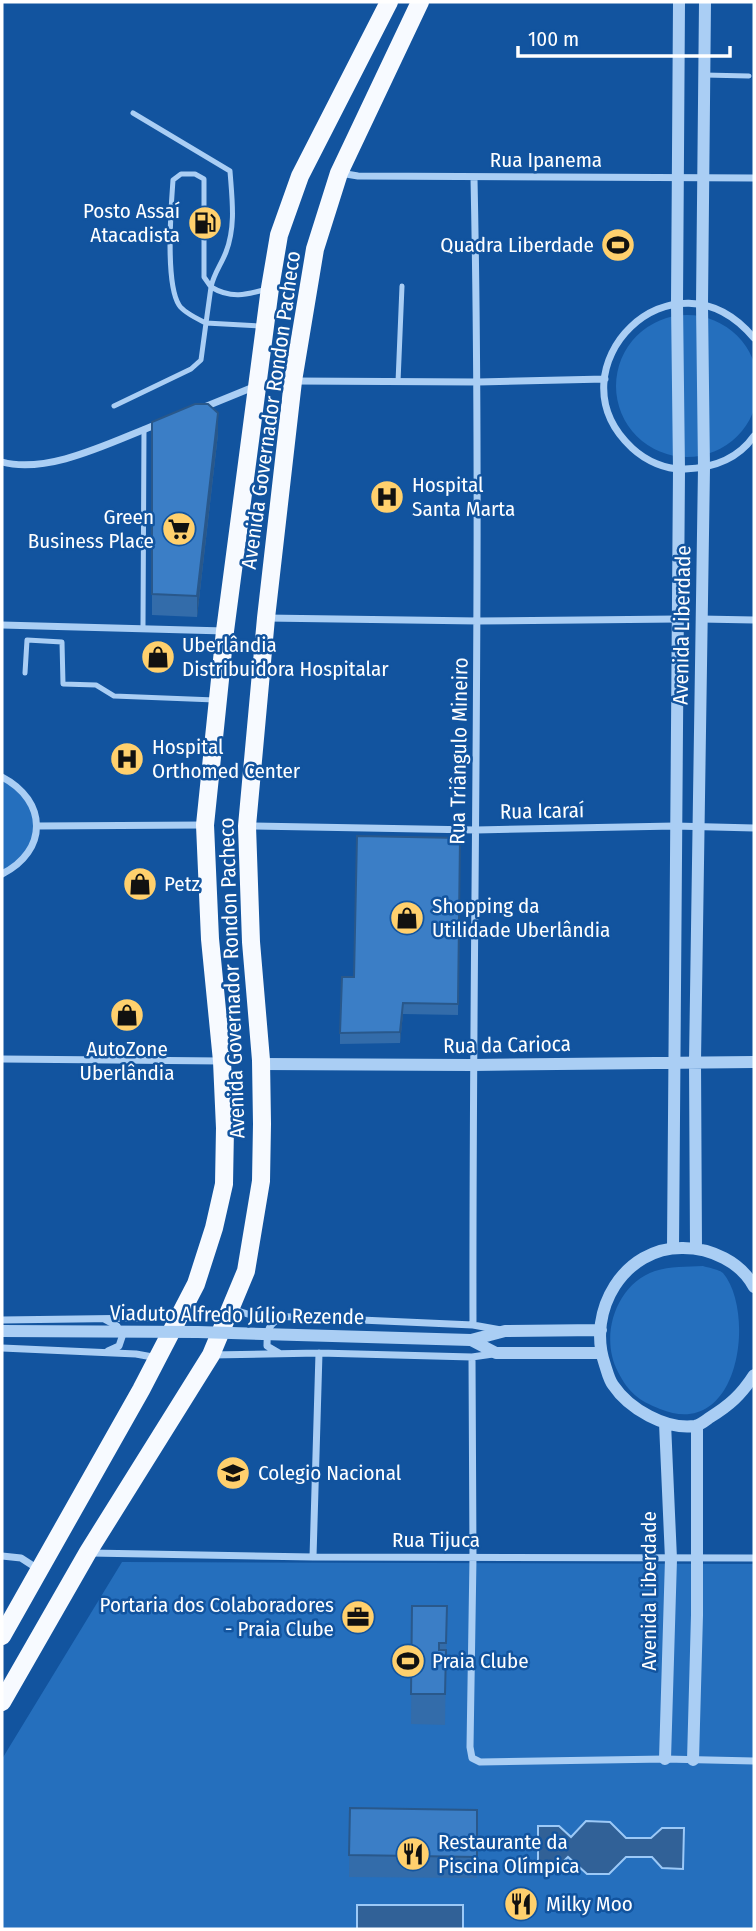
<svg xmlns="http://www.w3.org/2000/svg" width="756" height="1931" viewBox="0 0 756 1931" font-family="'Fira Sans Condensed',sans-serif">
  <style>
    .green { fill: #256fbd }
    .water { fill: #316197; stroke: #9cc9f7; stroke-width: 2 }
    .lines { fill: none; stroke-linecap: round; stroke-linejoin: round }
    .service { stroke: #aacef4; stroke-width: 5 }
    .minor { stroke: #aacef4; stroke-width: 7 }
    .tertiary { stroke: #aacef4; stroke-width: 12 }
    .primary { stroke: #f7faff; stroke-width: 18 }
    .tertiary-bridge { stroke: #aacef4; stroke-width: 12 }
    .wall { fill: #336caa }
    .shaded-wall { fill: #29588b }
    .building { fill: #3b7ec6; stroke: #29588b; stroke-width: 2 }
    .labels { text-anchor: middle; stroke-width: 5; stroke-linejoin: round; paint-order: stroke }
    .street-label { font-size: 21px; fill: #fff; stroke: #12549f }
    .poi-label { font-size: 21px; fill: #fff; stroke: #12549f; text-anchor: start }
  </style>
  <rect width="100%" height="100%" fill="#12549f"/>
  <!-- green -->
  <path class="green" d="M616 386a71 71 0 1 1 142 0a71 71 0 1 1-142 0Z
    M2 777 27 796 37 826 27 856 2 874Z
    M703 1266C709 1268 718 1269 723 1273 756 1312 740 1442 660 1409 638 1400 629 1393 618 1372 599 1336 616 1284 655 1271 670 1266 687 1267 703 1266Z
    M122 1562 754 1564V1929H2V1759Z"/>
  <!-- water -->
  <path class="water" d="M586 1821 610 1822 626 1838H651L662 1828H684L683 1869 662 1868 652 1857H626L609 1874H587L568 1857 555 1870H538V1826H559L571 1837Z
    M357 1905H463V1929H357Z"/>
  <g class="lines">
    <!-- service -->
    <path class="service" d="M704 75 749 76
      M133 113 230 171C232 199 236 226 226 252 221 265 214 273 211 287 231 299 246 295 267 289
      M181 174H195L204 179V277L211 287 206 323C198 319 184 313 179 305 165 283 171 207 173 180Z
      M398 382 402 286
      M114 406 191 369 201 360 206 323 260 326
      M143 627 144 429
      M25 673 27 640 62 642 63 684 96 685 114 696 215 700"/>
    <!-- minor -->
    <path class="minor" d="M340 173 358 176 754 178
      M754 338C673 241 547 369 632 448 646 461 666 470 685 469 712 468 738 459 754 436
      M294 381 478 382 605 379
      M202 408 256 386
      M2 462C49 475 113 441 158 424
      M266 618 478 621 677 619
      M701 619 754 620
      M2 625 225 631
      M2 777C48 801 48 851 2 874
      M37 826 204 825
      M248 826 476 830 675 826 754 828
      M2 1059 222 1061
      M231 1309 251 1315 473 1325 501 1330
      M104 1319 117 1326 122 1337 119 1346 108 1351
      M2 1320 150 1318 179 1315
      M473 1325C472 942 482 560 474 178
      M2 1348 136 1354 158 1358
      M279 1353 267 1346C267 1330 268 1324 282 1317
      M211 1355 319 1353 472 1357 493 1354
      M472 1357 473 1558 470 1747 472 1758 480 1762 665 1759 754 1761
      M90 1553 313 1557 754 1558
      M2 1556 21 1558 38 1569
      M313 1557 319 1353"/>
    <!-- tertiary -->
    <path class="tertiary" d="M261 1064 472 1065 754 1062
      M673 1248 679 470 677 303 679 2
      M696 1248 695 1061 704 468 702 304 705 2
      M754 1287C741 1262 711 1248 683 1248 624 1247 586 1311 605 1365 607 1371 609 1380 613 1385 629 1409 666 1430 695 1426 700 1425 705 1421 709 1418 730 1405 741 1395 754 1375
      M471 1340 496 1353H601
      M471 1340 505 1331 601 1330
      M665 1423 671 1559 665 1759
      M693 1760 697 1615V1426"/>
    <!-- primary -->
    <path class="primary" d="M2 1636 141 1390 196 1284 214 1228 224 1184 225 1128 222 1061 210 939 205 825 225 631 270 288 279 235 300 176 389 2
      M2 1702 88 1552 211 1355 246 1271 261 1181 262 1124 261 1060 251 942 247 826 266 618 293 381 315 249 339 173 420 2"/>
    <!-- tertiary-bridge -->
    <path class="tertiary-bridge" d="M2 1331 198 1332 471 1340"/>
  </g>
  <!-- wall -->
  <path class="wall" d="M152 422 218 434 197 617 152 615Z
    M460 838 458 1015 403 1014 400 1043 340 1044V1033L354 977Z
    M412 1606H447L445 1725 411 1724Z
    M350 1808 477 1810V1878L349 1877Z"/>
  <!-- shaded-wall -->
  <path class="shaded-wall" d="M218 413V434L197 617V596Z
    M403 1003V1014L400 1043V1032Z"/>
  <!-- building -->
  <path class="building" d="M195 404H208L218 413 197 596 152 594V422Z
    M357 836 460 838 458 1004 403 1003 400 1032 340 1033 342 977H354Z
    M412 1606H447L446 1643H439V1650H446L445 1694H411Z
    M350 1808 477 1810V1857L349 1855Z"/>
  <!-- icons -->
  <defs>
    <g id="fuel-disc" transform="scale(1.75)"><circle r="9.5" fill="#ffd06d" stroke="#12549f"/><path d="M-5.5-6h7V0h2V4h1.3V-2.5L3-4.5l.8-.8L6-3V5H2.5V1h-1V6h-7ZM-4.2-4.7v3.2H.2V-4.7Z" fill="#111"/></g>
    <g id="stadium-disc" transform="scale(1.75)"><circle r="9.5" fill="#ffd06d" stroke="#12549f"/><path d="M0-5a6.5 5 0 1 0 0 10a6.5 5 0 1 0 0-10ZM-3.5-1.8h7v3.6h-7Z" fill="#111"/></g>
    <g id="hospital-disc" transform="scale(1.75)"><circle r="9.5" fill="#ffd06d" stroke="#12549f"/><path d="M-5-5h3v3.5h4V-5h3V5h-3V1.5h-4V5h-3Z" fill="#111"/></g>
    <g id="supermarket-disc" transform="scale(1.75)"><circle r="9.5" fill="#ffd06d" stroke="#12549f"/><path d="M-6-5.5h2.5l.6 2H6L4.5 2H-2.5L-4.4-4H-6ZM-1.5 3.2a1.3 1.3 0 1 0 .1 0ZM3 3.2a1.3 1.3 0 1 0 .1 0Z" fill="#111"/></g>
    <g id="shop-disc" transform="scale(1.75)"><circle r="9.5" fill="#ffd06d" stroke="#12549f"/><path d="M-5-2.5h2.3a2.7 3.5 0 0 1 5.4 0H5L5.5 6h-11ZM-1.5-2.5h3a1.5 2.3 0 0 0-3 0Z" fill="#111"/></g>
    <g id="school-disc" transform="scale(1.75)"><circle r="9.5" fill="#ffd06d" stroke="#12549f"/><path d="M0-5L7-2L0 1L-7-2ZM-4 1L0 2.5L4 1V4Q0 6-4 4Z" fill="#111"/></g>
    <g id="office-disc" transform="scale(1.75)"><circle r="9.5" fill="#ffd06d" stroke="#12549f"/><path d="M-6-3h4V-5.5h4V-3h4V5H-6ZM-1-4.5V-3h2v-1.5ZM-6 0V1H6V0Z" fill="#111"/></g>
    <g id="restaurant-disc" transform="scale(1.75)"><circle r="9.5" fill="#ffd06d" stroke="#12549f"/><path d="M-5-6h1v4h1v-4h1v4h1v-4h1v5L-1.5 .5V6h-2V.5L-5-1ZM5-6V6H3V1.5H1.5Q1.5-4 5-6Z" fill="#111"/></g>
  </defs>
  <g fill-rule="evenodd">
    <use href="#fuel-disc" x="205" y="223"/>
    <use href="#stadium-disc" x="618" y="245"/>
    <use href="#hospital-disc" x="387" y="497"/>
    <use href="#supermarket-disc" x="179" y="529"/>
    <use href="#shop-disc" x="158" y="657"/>
    <use href="#hospital-disc" x="127" y="759"/>
    <use href="#shop-disc" x="140" y="884"/>
    <use href="#shop-disc" x="407" y="918"/>
    <use href="#shop-disc" x="127" y="1015"/>
    <use href="#school-disc" x="233" y="1473"/>
    <use href="#office-disc" x="358" y="1617"/>
    <use href="#stadium-disc" x="408" y="1661"/>
    <use href="#restaurant-disc" x="413" y="1854"/>
    <use href="#restaurant-disc" x="521" y="1904"/>
  </g>
  <g class="labels">
    <!-- street labels -->
    <g class="street-label">
      <text x="546" y="167">Rua Ipanema</text>
      <text transform="translate(271 410) rotate(-82)" y="7">Avenida Governador Rondon Pacheco</text>
      <text transform="translate(682 625) rotate(-89)" y="7">Avenida Liberdade</text>
      <text transform="translate(459 751) rotate(-89)" y="7">Rua Triângulo Mineiro</text>
      <text transform="translate(542 811) rotate(-1)" y="7">Rua Icaraí</text>
      <text transform="translate(232 978) rotate(-92)" y="7">Avenida Governador Rondon Pacheco</text>
      <text transform="translate(507 1045) rotate(-1)" y="7">Rua da Carioca</text>
      <text transform="translate(237 1315) rotate(1)" y="7">Viaduto Alfredo Júlio Rezende</text>
      <text x="436" y="1547">Rua Tijuca</text>
      <text transform="translate(649 1591) rotate(-90)" y="7">Avenida Liberdade</text>
    </g>
    <!-- poi labels -->
    <g class="poi-label">
      <text x="180" y="218" text-anchor="end">Posto Assaí<tspan x="180" dy="24">Atacadista</tspan></text>
      <text x="594" y="252" text-anchor="end">Quadra Liberdade</text>
      <text x="412" y="492">Hospital<tspan x="412" dy="24">Santa Marta</tspan></text>
      <text x="154" y="524" text-anchor="end">Green<tspan x="154" dy="24">Business Place</tspan></text>
      <text x="182" y="652">Uberlândia<tspan x="182" dy="24">Distribuidora Hospitalar</tspan></text>
      <text x="152" y="754">Hospital<tspan x="152" dy="24">Orthomed Center</tspan></text>
      <text x="164" y="891">Petz</text>
      <text x="432" y="913">Shopping da<tspan x="432" dy="24">Utilidade Uberlândia</tspan></text>
      <text x="127" y="1056" text-anchor="middle">AutoZone<tspan x="127" dy="24">Uberlândia</tspan></text>
      <text x="258" y="1480">Colegio Nacional</text>
      <text x="334" y="1612" text-anchor="end">Portaria dos Colaboradores<tspan x="334" dy="24">- Praia Clube</tspan></text>
      <text x="432" y="1668">Praia Clube</text>
      <text x="438" y="1849">Restaurante da<tspan x="438" dy="24">Piscina Olímpica</tspan></text>
      <text x="546" y="1911">Milky Moo</text>
    </g>
  </g>
  <!-- border -->
  <rect width="756" height="1931" fill="none" stroke="#ffffff" stroke-width="7"/>
  <!-- scale -->
  <path d="M518 46v10h212v-10" fill="none" stroke="#ffffff" stroke-width="3.5"/>
  <text x="528" y="46" font-size="21" fill="#ffffff" stroke="#12549f" stroke-width="5" paint-order="stroke">100 m</text>
</svg>
